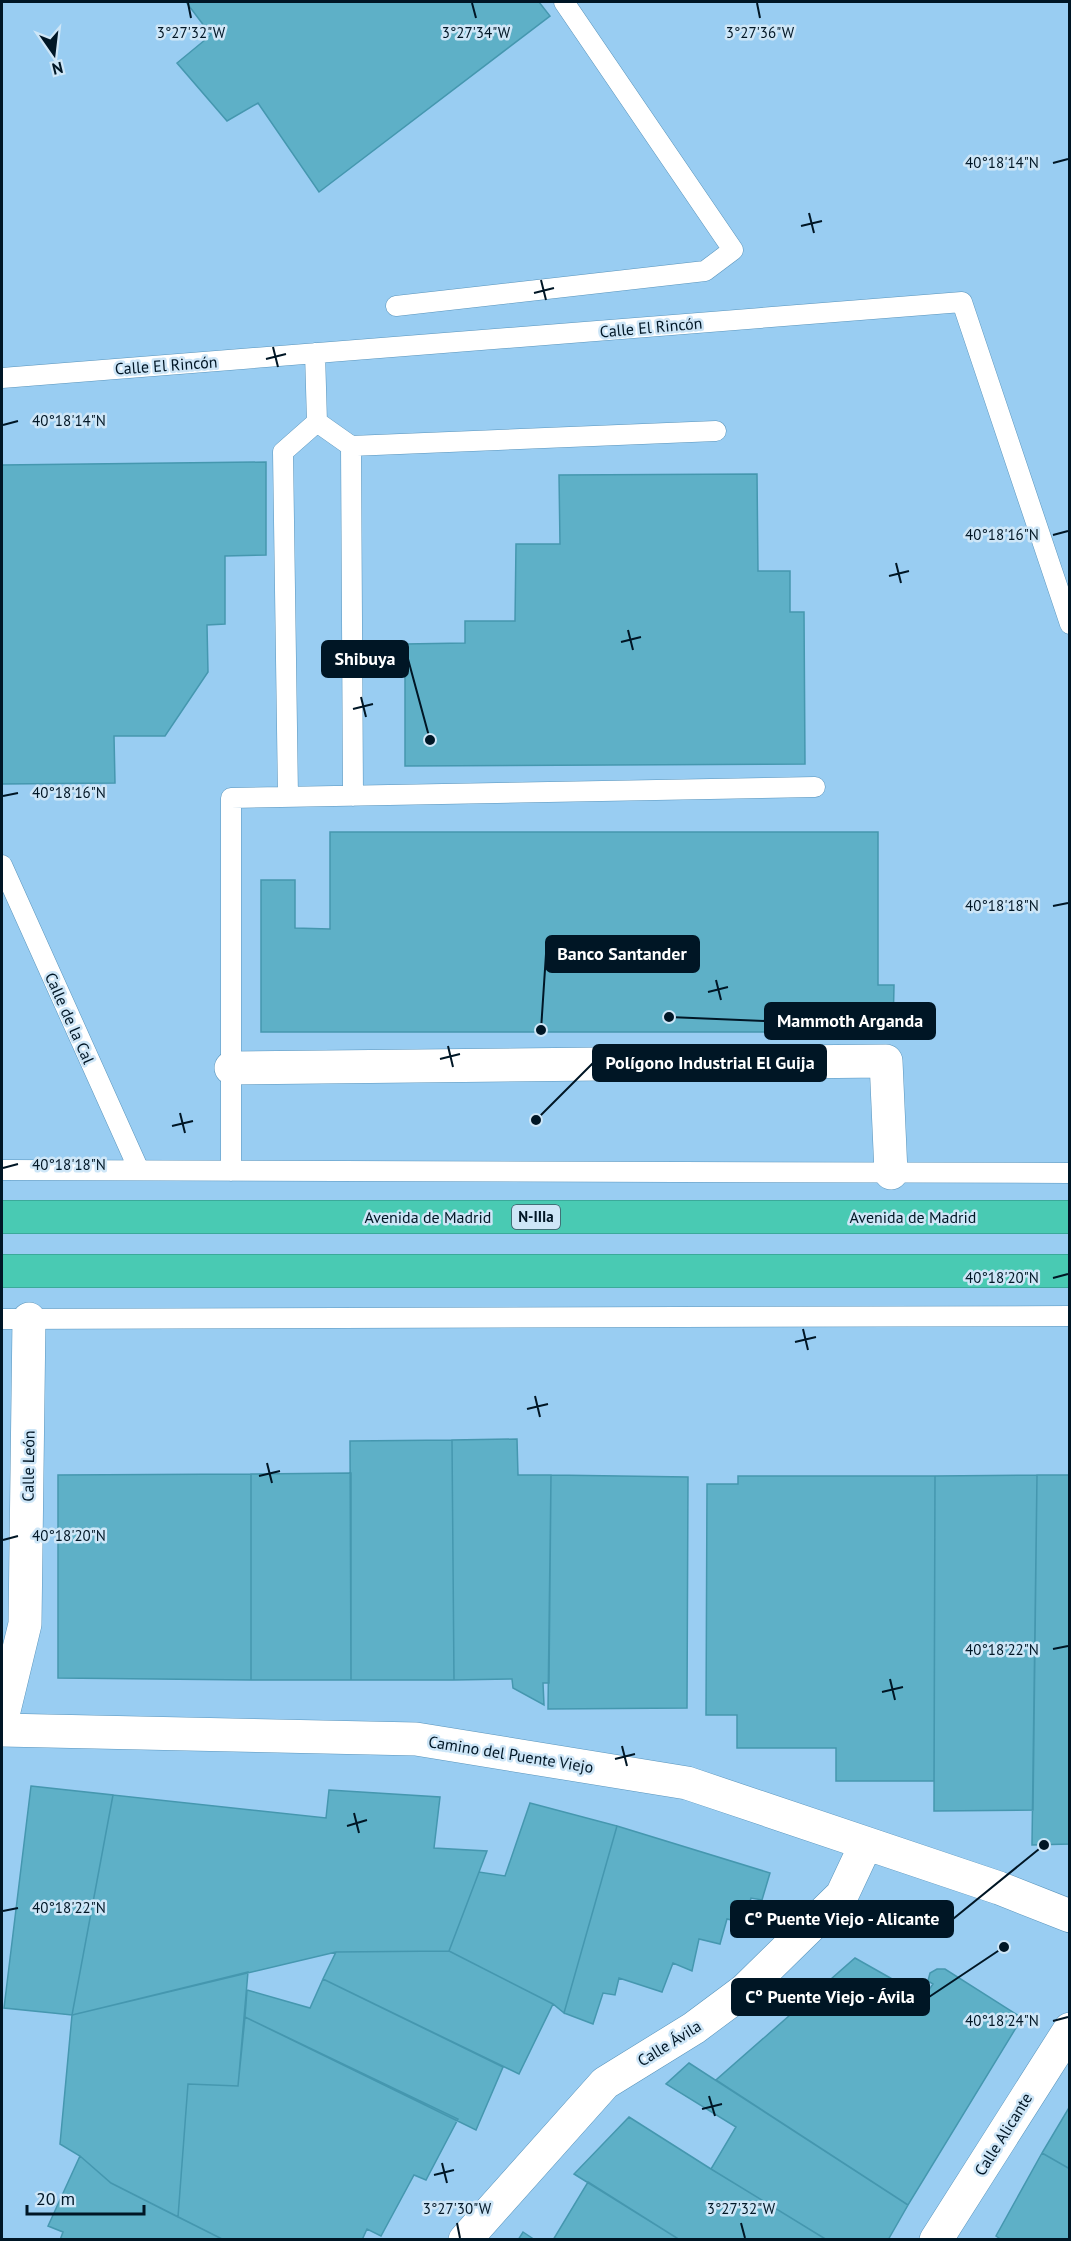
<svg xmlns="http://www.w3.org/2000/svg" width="1071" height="2241" viewBox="0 0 1071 2241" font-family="'PT Sans',sans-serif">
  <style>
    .built { fill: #99cdf2 }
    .building { fill: #5eb0c7; stroke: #4597af; stroke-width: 1.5 }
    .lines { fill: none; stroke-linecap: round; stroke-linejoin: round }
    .lane-casing { stroke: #5894bc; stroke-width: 21 }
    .street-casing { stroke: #5894bc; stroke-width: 34 }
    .highway-casing { stroke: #2f8b81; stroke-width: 34 }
    .lane { stroke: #fff; stroke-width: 20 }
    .street { stroke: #fff; stroke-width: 33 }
    .highway { stroke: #49cab3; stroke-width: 33 }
    .ticks { fill: none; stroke: #001625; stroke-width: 2 }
    .labels { text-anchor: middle; stroke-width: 5; stroke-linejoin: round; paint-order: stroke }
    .shield { fill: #cee6f7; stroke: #3e5464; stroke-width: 1.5 }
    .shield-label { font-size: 15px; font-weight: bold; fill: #001625 }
    .street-label { font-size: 16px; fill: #001625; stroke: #cee6f7 }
    .ticks-label { font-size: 15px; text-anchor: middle; fill: #001625; stroke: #cee6f7; stroke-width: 5; stroke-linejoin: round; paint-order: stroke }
    .leader { fill: none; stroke: #001625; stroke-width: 2 }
    .callout-dot { fill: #001625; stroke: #cee6f7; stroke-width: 2 }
    .callout { fill: #001625; stroke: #001625; stroke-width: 2 }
    .callout-label { font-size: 18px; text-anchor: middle; font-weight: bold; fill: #fff }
  </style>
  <rect width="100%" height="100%" fill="#acdcff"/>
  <!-- built -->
  <path class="built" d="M2 2H1069V2239H2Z"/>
  <!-- building -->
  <path class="building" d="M186 2H539L550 16 319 192 258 103 227 121 177 63 211 35Z
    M266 462V555L225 556V624L207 625 208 672 165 736H114L115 783 2 784V465Z
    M757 474 758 571H790V612H804L805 764 405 766V644L465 643V621H515L516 544H560L559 475Z
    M330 832H878V985H894L893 1032H261V880H295V928L330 929Z
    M517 1439 518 1475H551L549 1683H543L544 1705 513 1688 512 1679 454 1680 452 1440Z
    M452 1440 454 1680H351L350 1441Z
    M351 1473V1680H251V1474Z
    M251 1474V1680L58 1678V1475Z
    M551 1475 688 1477 687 1708 548 1709Z
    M1037 1475 1033 1810 934 1811 935 1476Z
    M1037 1475H1070V1844L1032 1845Z
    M738 1476H935L934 1781H836V1748H737V1715H706L707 1484H738Z
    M31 1786 113 1795 72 2015 4 2008Z
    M329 1790 440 1797 434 1848 487 1851 449 1951 336 1952 72 2015 113 1795 326 1818Z
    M530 1803 617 1826 564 2013 553 2004 449 1951 479 1872 505 1876Z
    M617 1826 770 1873 762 1900 751 1898 744 1923 727 1919 720 1944 699 1939 692 1971 673 1963 662 1992 619 1978 615 1995 603 1993 593 2024 564 2013Z
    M449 1951 553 2004 519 2074 323 1979 336 1952Z
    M855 1958 924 1997 933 1984 928 1981 930 1973 937 1969H945L1022 2018 908 2205 716 2080Z
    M248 1972 238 2086 188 2084 178 2217 111 2183 80 2156 60 2144 72 2015Z
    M323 1979 503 2067 476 2130 245 2017 247 1990 310 2008Z
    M245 2017 458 2119 426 2180 414 2175 381 2236 367 2229 362 2240H224L178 2217 188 2084 238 2086Z
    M689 2063 908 2205 888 2240H827L711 2169 736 2127 666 2084Z
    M1070 2106V2169L1042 2153Z
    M629 2117 711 2169 827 2240H680L574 2174Z
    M1042 2153 1070 2169V2240H1002L996 2236Z
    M80 2156 111 2183 224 2240H60L63 2232 48 2226Z
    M588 2182 680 2240H553Z
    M523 2232 535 2240H518Z"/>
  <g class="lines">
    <!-- lane casing -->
    <g class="lane-casing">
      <path id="lane" d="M396 306 705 271 733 250 564 2
        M315 353 317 422
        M2 378 962 302 1070 624
        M317 422 351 446 353 796
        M351 446 716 431
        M288 797 283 452 317 422
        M2 865 139 1170
        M2 1170 1070 1173
        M231 1171V798L815 787
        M2 1319 1070 1316"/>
    </g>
    <!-- street casing -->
    <g class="street-casing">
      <path id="street" d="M231 1068 886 1061 891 1173
        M2 1719 25 1624 29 1319
        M2 1730 416 1739 687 1783 999 1888 1070 1916
        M465 2240 605 2083 694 2028 745 1990 842 1895 866 1844
        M936 2240 1070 2029"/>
    </g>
    <!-- highway casing -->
    <g class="highway-casing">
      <path id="highway" d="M2 1217H1070
        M2 1271H1070"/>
    </g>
    <!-- lane -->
    <use href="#lane" class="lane"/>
    <!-- street -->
    <use href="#street" class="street"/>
    <!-- highway -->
    <use href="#highway" class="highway"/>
  </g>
  <!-- ticks -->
  <path class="ticks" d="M188 3 191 18M472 3 476 18M757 3 760 18M1053 163 1068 159M809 213 814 233M801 226 822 221M541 280 546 300M534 293 554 288M273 347 278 367M266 359 286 354M3 425 18 421M1053 535 1068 531M896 563 901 583M889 576 909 571M628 630 633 650M621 642 641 637M361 697 366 717M353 709 373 704M3 796 18 793M1053 906 1068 903M716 980 721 1000M708 992 728 987M448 1046 453 1067M440 1059 460 1054M180 1113 185 1133M172 1126 193 1121M3 1168 18 1164M1053 1278 1068 1274M803 1329 808 1350M795 1342 816 1337M535 1396 540 1417M527 1409 548 1404M267 1463 272 1483M259 1476 280 1471M3 1540 18 1536M1053 1649 1068 1646M890 1679 895 1700M882 1692 903 1687M622 1746 627 1766M615 1759 635 1754M354 1813 359 1833M347 1826 367 1820M3 1911 18 1908M1053 2021 1068 2017M709 2096 715 2116M702 2109 722 2104M442 2163 447 2183M434 2175 454 2170M457 2223 460 2238M741 2223 745 2238"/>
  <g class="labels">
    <!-- shield labels -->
    <rect class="shield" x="512" y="1205" width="48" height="24" rx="4.5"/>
    <g class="shield-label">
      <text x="536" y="1222">N-IIIa</text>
    </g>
    <!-- street labels -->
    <g class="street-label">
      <text transform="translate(651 327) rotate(-5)" y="6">Calle El Rincón</text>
      <text transform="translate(166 365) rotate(-4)" y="6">Calle El Rincón</text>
      <text transform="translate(70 1018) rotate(66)" y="6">Calle de la Cal</text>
      <text x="428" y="1223">Avenida de Madrid</text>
      <text x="913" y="1223">Avenida de Madrid</text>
      <text transform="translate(28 1466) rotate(-89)" y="6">Calle León</text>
      <text transform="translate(511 1754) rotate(9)" y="6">Camino del Puente Viejo</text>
      <text transform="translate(669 2043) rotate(-32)" y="6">Calle Ávila</text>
      <text transform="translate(1003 2134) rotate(-58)" y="6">Calle Alicante</text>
    </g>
  </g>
  <g class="ticks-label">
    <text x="191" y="38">3°27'32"W</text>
    <text x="476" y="38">3°27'34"W</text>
    <text x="760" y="38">3°27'36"W</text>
    <text x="1002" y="168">40°18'14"N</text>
    <text x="69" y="426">40°18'14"N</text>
    <text x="1002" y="540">40°18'16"N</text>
    <text x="69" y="798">40°18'16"N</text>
    <text x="1002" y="911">40°18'18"N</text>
    <text x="69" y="1170">40°18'18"N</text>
    <text x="1002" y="1283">40°18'20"N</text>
    <text x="69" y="1541">40°18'20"N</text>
    <text x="1002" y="1655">40°18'22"N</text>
    <text x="69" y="1913">40°18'22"N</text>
    <text x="1002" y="2026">40°18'24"N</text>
    <text x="457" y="2214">3°27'30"W</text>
    <text x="741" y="2214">3°27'32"W</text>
  </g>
  <!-- callouts -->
  <path class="leader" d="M430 740L408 659M541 1030L546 954M669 1017L765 1021M536 1120L593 1063M1044 1845L953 1919M1004 1947L929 1997"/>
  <g class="callout-dot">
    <circle cx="430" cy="740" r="6"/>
    <circle cx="541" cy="1030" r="6"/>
    <circle cx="669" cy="1017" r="6"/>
    <circle cx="536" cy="1120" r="6"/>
    <circle cx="1044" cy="1845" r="6"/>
    <circle cx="1004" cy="1947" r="6"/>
  </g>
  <g class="callout">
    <rect x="322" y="641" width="86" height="36" rx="6"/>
    <rect x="546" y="936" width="153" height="36" rx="6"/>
    <rect x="765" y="1003" width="170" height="36" rx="6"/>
    <rect x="593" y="1045" width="233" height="36" rx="6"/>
    <rect x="731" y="1901" width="222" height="36" rx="6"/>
    <rect x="732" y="1979" width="197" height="36" rx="6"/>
  </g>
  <g class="callout-label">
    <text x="365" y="665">Shibuya</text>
    <text x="622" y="960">Banco Santander</text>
    <text x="850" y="1027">Mammoth Arganda</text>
    <text x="710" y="1069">Polígono Industrial El Guija</text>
    <text x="842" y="1925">Cº Puente Viejo - Alicante</text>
    <text x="830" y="2003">Cº Puente Viejo - Ávila</text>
  </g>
  <!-- border -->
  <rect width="1071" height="2241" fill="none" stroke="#001625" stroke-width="6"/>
  <!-- north arrow -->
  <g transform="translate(54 54) rotate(166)" stroke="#cee6f7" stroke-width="4.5" paint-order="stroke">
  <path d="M0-4.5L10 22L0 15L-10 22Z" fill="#001625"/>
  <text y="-9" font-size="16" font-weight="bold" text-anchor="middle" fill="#001625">N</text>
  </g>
  <!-- scale -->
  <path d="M27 2205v9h117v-9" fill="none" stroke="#001625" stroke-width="3"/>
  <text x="36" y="2205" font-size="18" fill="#001625" stroke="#cee6f7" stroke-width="4.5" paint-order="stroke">20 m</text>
</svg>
